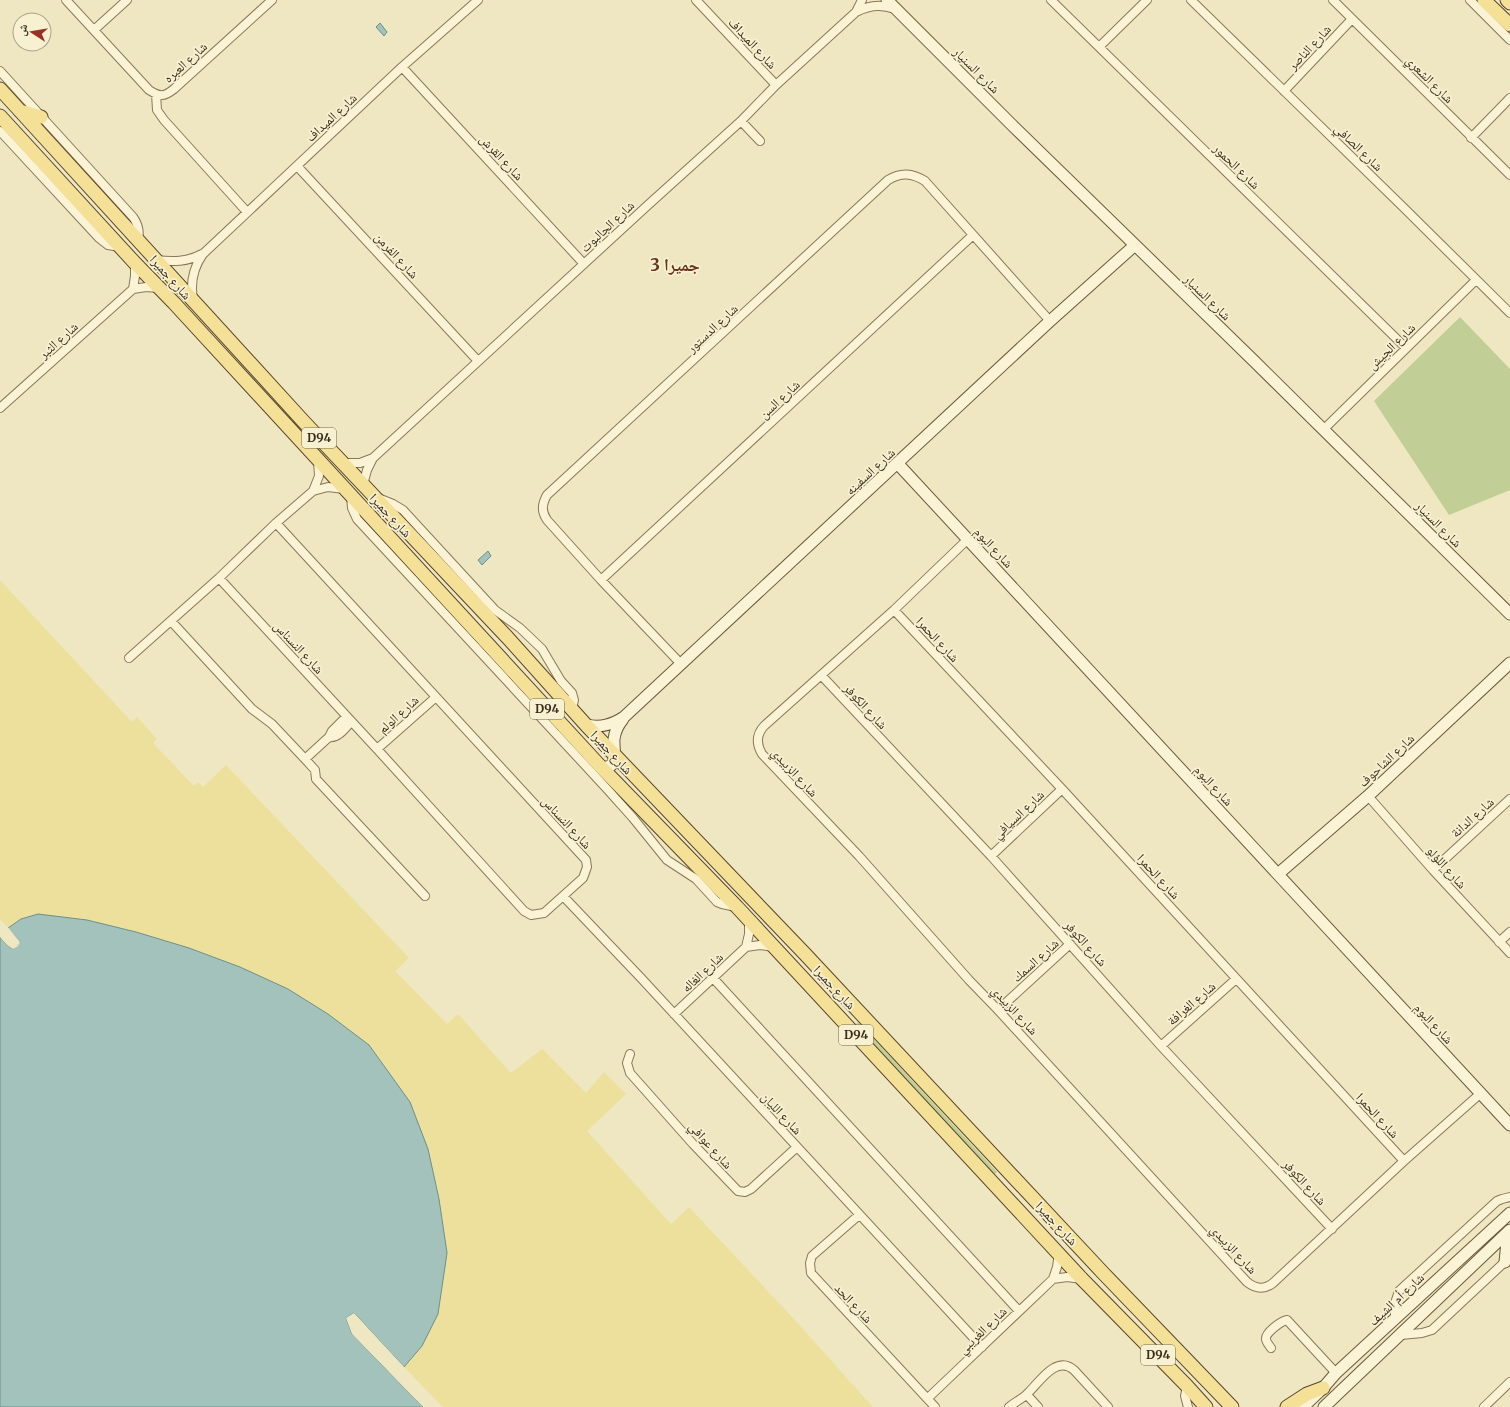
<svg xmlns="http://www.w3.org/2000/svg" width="1510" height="1407" viewBox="0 0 1510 1407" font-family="Merriweather,'Noto Naskh Arabic',serif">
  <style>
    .green { fill: #c1ce95 }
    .sand { fill: #ede09d }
    .water { fill: #a4c2bc; stroke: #6b908b }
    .pier { fill: #efe7c1 }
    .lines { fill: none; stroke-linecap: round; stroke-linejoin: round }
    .street-casing { stroke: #8a7858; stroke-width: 10 }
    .secondary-casing { stroke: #6b593b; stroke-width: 13 }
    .primary-casing { stroke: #57452c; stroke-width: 15 }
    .street { stroke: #faf3d5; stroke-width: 8 }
    .secondary { stroke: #faf3d5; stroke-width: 11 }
    .primary { stroke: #f4e197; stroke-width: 13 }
    .labels { text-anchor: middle; stroke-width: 3.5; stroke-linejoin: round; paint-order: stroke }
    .shield { fill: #f7f0d1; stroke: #726853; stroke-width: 1 }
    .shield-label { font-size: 12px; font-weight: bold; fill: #392d1d }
    .street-label { font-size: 13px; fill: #392d1d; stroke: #f7f0d1 }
    .district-label { font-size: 17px; font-weight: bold; fill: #67331b; stroke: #f7f0d1 }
  </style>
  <rect width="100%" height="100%" fill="#efe7c1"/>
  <!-- green -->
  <path class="green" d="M1460 317 1510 369V490L1449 515 1374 401Z
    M858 1022 997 1172 994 1175 855 1025Z"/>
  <!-- sand -->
  <path class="sand" d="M0 580 132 722 137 717 157 739 153 743 194 786 198 782 203 787 226 765 409 958 395 971 447 1024 458 1014 511 1073 542 1049 586 1093 604 1072 626 1094 587 1131 671 1224 689 1207 793 1318 873 1407H443L404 1367 422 1346 439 1199 428 1149 410 1102 369 1045 328 1014 288 989 240 967 189 948 136 932 87 920 38 914 21 919 8 928 0 919Z"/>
  <!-- water -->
  <path class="water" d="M380 23 387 32 384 36 376 27Z
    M488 551 491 556 482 565 478 560Z
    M38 914 87 920 136 932 189 948 240 967 288 989 328 1014 369 1045 410 1102 428 1149 439 1199 447 1253 438 1314 422 1346 404 1367 354 1313 346 1318 352 1334 423 1407H0V937L7 945 13 949 20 942 8 928 21 919Z"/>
  <!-- pier -->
  <path class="pier" d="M7 926 20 942 18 946 13 949 7 945 0 937V935L13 946 17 945 18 942 7 929Z
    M354 1313 405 1368H403L354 1315 348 1319 354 1332 425 1407H423L352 1334 346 1318Z"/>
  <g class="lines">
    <!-- street casing -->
    <g class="street-casing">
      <path id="street" d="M66 0 149 90C160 97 164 97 174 89L272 0
        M696 0 776 85
        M1051 0 1406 348
        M1191 0 1402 206 1510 313
        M1333 0 1510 175
        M1470 0 1510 40
        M856 12 862 0
        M94 30 127 0
        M1099 47 1147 0
        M402 67 584 264
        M0 71 133 217C138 224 140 231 138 240
        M1284 91 1352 19
        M156 94 157 110 164 120 247 212
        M741 121 760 141
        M0 131 99 238 108 245 120 247
        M1471 138 1510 98
        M297 166 478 361
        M156 260C173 262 187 262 202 254
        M133 289 135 276V262
        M193 299C190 282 193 268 203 254L402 67 478 0
        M0 408 133 289 146 287 159 288
        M1323 430 1476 280
        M343 463H360L373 458 648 205 741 121 776 85 856 12C869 5 882 4 895 9
        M363 485 367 470 373 458
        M313 491 328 487 344 489
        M351 496 352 508 357 519 608 790 633 818 667 860 696 879 717 902 722 904 736 907
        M378 498 393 504 403 510 495 610 520 628 542 649 561 681 572 693 574 700 572 709
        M968 539 894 610 764 726C756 735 756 744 762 754L859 856 969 980 998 1010 1247 1282C1256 1289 1264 1290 1273 1283L1404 1161 1481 1093
        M219 578 377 749 524 911 531 915 544 913 583 878 587 867 586 860 276 523
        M601 580 973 235
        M894 610 1062 789 1404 1161
        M171 621 252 709 272 724 305 759 315 770 316 779 425 896
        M129 658 219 578 276 523 313 491 319 476 318 461
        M681 664 601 580 547 520C541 511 542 504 547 495L888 180C901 172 912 173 925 181L1050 321
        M821 675 991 856 1161 1046 1332 1229
        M329 737C338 739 345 728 351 722
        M377 749 436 697
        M305 759 329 737 332 731 346 717
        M1368 796 1433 870 1510 953
        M991 856 1062 789
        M1433 870 1510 799
        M563 896 641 978 982 1347
        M1499 942 1510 932
        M746 947 749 934V921
        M713 978 1019 1311
        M998 1010 1070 944
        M674 1014 746 947 760 945 773 947
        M1161 1046 1236 979
        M630 1054 627 1063 630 1073 693 1144 738 1191 745 1192 751 1189 797 1147
        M859 1215 812 1256 810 1263 811 1273 935 1407
        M1053 1279 1067 1277 1082 1279
        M1395 1319V1303L1399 1291 1497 1201 1502 1199 1510 1197
        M1401 1335 1422 1333 1432 1330 1509 1258
        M1271 1348C1269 1345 1266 1342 1266 1339 1265 1333 1281 1321 1287 1320L1336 1373
        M1187 1386 1185 1396 1188 1407
        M1027 1395 1038 1407
        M928 1398 1053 1279 1057 1267 1059 1253
        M1009 1407C1015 1402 1022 1399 1027 1394 1039 1383 1056 1354 1074 1370L1108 1407
        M1484 1407 1510 1382"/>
    </g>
    <!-- secondary casing -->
    <g class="secondary-casing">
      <path id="secondary" d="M887 0 1012 125 1254 361 1510 614
        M898 464 1510 1125
        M586 725C601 728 612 725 624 717L1050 321 1135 245
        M601 767C620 770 613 750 614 739 615 731 618 725 623 719
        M1278 874 1368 796 1510 663
        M1505 1262 1508 1232
        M1303 1407 1323 1388 1336 1373 1510 1213
        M1324 1407 1510 1230"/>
    </g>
    <!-- primary casing -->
    <g class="primary-casing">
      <path id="primary" d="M1484 0 1510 25
        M1507 0 1510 3
        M0 89 304 422 507 637 586 725 805 954 1104 1274 1232 1407
        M20 111 41 117
        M0 116 134 262 174 303 600 766 737 907 1082 1279 1187 1386 1206 1407
        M1287 1407 1307 1394 1323 1388"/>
    </g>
    <!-- street -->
    <use href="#street" class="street"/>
    <!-- secondary -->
    <use href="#secondary" class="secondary"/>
    <!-- primary -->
    <use href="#primary" class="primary"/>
  </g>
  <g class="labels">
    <!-- shield labels -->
    <g class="shield">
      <rect x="302" y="428" width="34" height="20" rx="3"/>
      <rect x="530" y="699" width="34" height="20" rx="3"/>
      <rect x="839" y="1025" width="34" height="20" rx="3"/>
      <rect x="1141" y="1345" width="34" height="20" rx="3"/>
    </g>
    <g class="shield-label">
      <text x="319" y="442">D94</text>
      <text x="547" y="713">D94</text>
      <text x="856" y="1039">D94</text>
      <text x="1158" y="1359">D94</text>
    </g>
    <!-- street labels -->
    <g class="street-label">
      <text transform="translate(753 43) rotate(47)" y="5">شارع الميداف</text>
      <text transform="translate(1309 47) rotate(-47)" y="5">شارع الناصر</text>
      <text transform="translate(185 62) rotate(-42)" y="5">شارع العبره</text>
      <text transform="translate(977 70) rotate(45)" y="5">شارع السنيار</text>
      <text transform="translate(1430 79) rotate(45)" y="5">شارع الشعري</text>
      <text transform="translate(331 117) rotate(-43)" y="5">شارع الميداف</text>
      <text transform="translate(1359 147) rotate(44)" y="5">شارع الصافي</text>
      <text transform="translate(502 157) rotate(47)" y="5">شارع القرش</text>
      <text transform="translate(1237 166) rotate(44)" y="5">شارع الحمور</text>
      <text transform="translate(607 226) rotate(-43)" y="5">شارع الجالبوت</text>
      <text transform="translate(397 255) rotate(47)" y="5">شارع الفرمن</text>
      <text transform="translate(171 277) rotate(48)" y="5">شارع جميرا</text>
      <text transform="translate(1208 297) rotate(44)" y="5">شارع السنيار</text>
      <text transform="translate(712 328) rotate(-43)" y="5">شارع الدستور</text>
      <text transform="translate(58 340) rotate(-42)" y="5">شارع الثبر</text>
      <text transform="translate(1391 346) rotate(-44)" y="5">شارع الجيش</text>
      <text transform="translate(779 399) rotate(-43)" y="5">شارع السن</text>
      <text transform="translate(870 471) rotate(-43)" y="5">شارع السفينه</text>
      <text transform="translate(391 515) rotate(47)" y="5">شارع جميرا</text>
      <text transform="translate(1439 524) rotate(45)" y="5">شارع السنيار</text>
      <text transform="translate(994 547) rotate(47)" y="5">شارع البوم</text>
      <text transform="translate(938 639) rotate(47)" y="5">شارع الحمرا</text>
      <text transform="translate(299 647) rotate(47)" y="5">شارع النسناس</text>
      <text transform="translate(866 706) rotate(47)" y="5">شارع الكوفر</text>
      <text transform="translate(398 714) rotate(-42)" y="5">شارع الولم</text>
      <text transform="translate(612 752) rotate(47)" y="5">شارع جميرا</text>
      <text transform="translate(1386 760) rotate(-43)" y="5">شارع الشاحوف</text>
      <text transform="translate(795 772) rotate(47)" y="5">شارع الزبيدي</text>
      <text transform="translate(1214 785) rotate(47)" y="5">شارع البوم</text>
      <text transform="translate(1018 814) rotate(-43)" y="5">شارع السيافي</text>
      <text transform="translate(1472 817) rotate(-42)" y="5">شارع الدانة</text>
      <text transform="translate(567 822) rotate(47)" y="5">شارع النسناس</text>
      <text transform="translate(1447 867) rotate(48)" y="5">شارع اللؤلو</text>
      <text transform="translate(1159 876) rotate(47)" y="5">شارع الحمرا</text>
      <text transform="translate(1086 943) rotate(48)" y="5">شارع الكوفر</text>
      <text transform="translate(1035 960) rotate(-42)" y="5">شارع السمك</text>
      <text transform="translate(702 972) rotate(-43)" y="5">شارع الغاله</text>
      <text transform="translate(835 987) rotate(47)" y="5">شارع جميرا</text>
      <text transform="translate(1191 1003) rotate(-41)" y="5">شارع الغرافة</text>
      <text transform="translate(1015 1010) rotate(47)" y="5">شارع الزبيدي</text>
      <text transform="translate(1434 1023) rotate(47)" y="5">شارع البوم</text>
      <text transform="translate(782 1113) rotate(47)" y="5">شارع الليان</text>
      <text transform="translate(1378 1115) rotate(47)" y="5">شارع الحمرا</text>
      <text transform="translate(711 1145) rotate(48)" y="5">شارع عوافي</text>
      <text transform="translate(1305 1182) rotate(47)" y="5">شارع الكوفر</text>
      <text transform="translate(1057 1223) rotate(47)" y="5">شارع جميرا</text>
      <text transform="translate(1234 1249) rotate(47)" y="5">شارع الزبيدي</text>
      <text transform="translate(1396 1299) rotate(-43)" y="5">شارع أم الشيف</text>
      <text transform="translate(854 1303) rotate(47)" y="5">شارع الحد</text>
      <text transform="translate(982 1330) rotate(-44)" y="5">شارع الغريبي</text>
    </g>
    <!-- district labels -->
    <g class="district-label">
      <text x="675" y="271">جميرا 3</text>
    </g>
  </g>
  <!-- north arrow -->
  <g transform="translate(32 32) rotate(282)"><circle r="19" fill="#f7f0d1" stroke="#aba289"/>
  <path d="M0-3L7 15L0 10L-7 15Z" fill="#9b3126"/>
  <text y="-6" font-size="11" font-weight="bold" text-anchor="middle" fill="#392d1d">ش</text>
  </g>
</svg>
